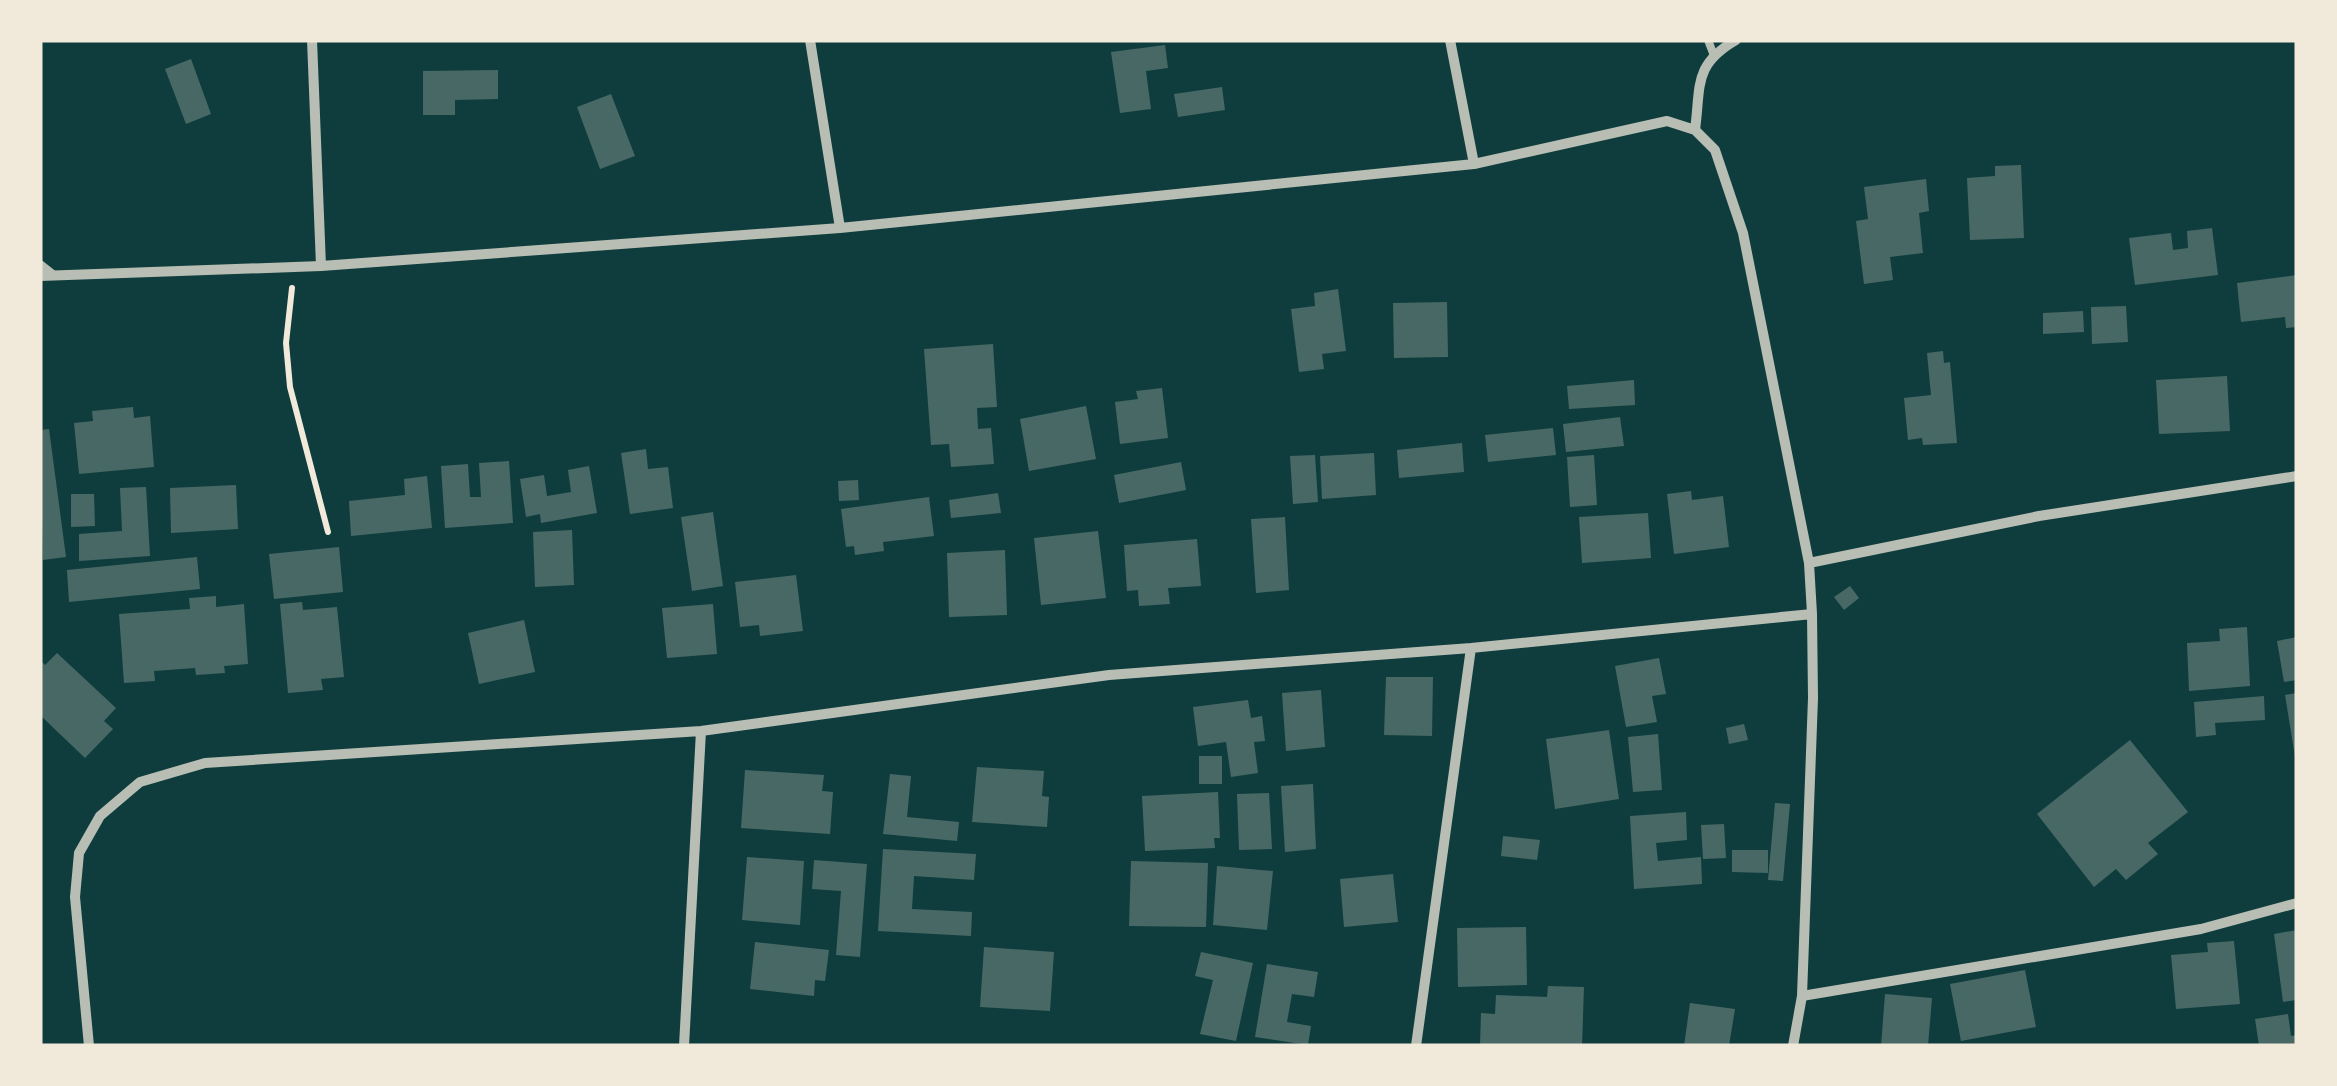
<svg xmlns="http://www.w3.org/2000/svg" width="2337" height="1086" viewBox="0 0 2337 1086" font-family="'PT Sans Narrow',sans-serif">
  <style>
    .building { fill: #486865 }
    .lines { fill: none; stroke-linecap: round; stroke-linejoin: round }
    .path { stroke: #f1e9da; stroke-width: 6 }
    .service { stroke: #b8beb3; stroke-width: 8 }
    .minor { stroke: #b8beb3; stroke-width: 10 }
  </style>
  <rect width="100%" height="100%" fill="#0f3d3e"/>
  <!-- building -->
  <path class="building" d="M1165 45 1168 68 1146 71 1151 109 1120 113 1111 52Z
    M191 59 211 114 186 124 165 69Z
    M498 70V99L455 100V115H423V71Z
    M1222 87 1225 110 1178 117 1174 94Z
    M611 94 635 156 600 169 577 107Z
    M2021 165 2024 238 1970 240 1967 178 1995 176V166Z
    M1926 179 1929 211 1919 213 1923 253 1890 257 1893 280 1864 284 1856 221 1868 219 1864 187Z
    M2212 228 2218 275 2135 285 2129 238 2171 233 2173 250 2188 248 2187 231Z
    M2297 275V327L2286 328 2285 317 2241 322 2237 283Z
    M1338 289 1346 351 1322 354 1324 369 1299 372 1291 309 1315 306 1314 293Z
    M1447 302 1448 357 1394 358 1393 303Z
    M2126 306 2128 342 2092 344 2091 307Z
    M2083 311 2084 332 2043 334V313Z
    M993 344 997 407 977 408 978 429 991 428 994 464 951 467 949 444 931 445 924 349Z
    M1943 351 1944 363 1950 362 1957 443 1923 445 1922 438 1908 440 1904 398 1931 395 1927 353Z
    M2227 376 2230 431 2159 434 2156 380Z
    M1634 380 1635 405 1569 409 1567 386Z
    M1162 388 1168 438 1120 444 1115 402 1138 399 1136 391Z
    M1086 406 1096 459 1029 471 1020 419Z
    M133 407 134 418 150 416 154 467 79 474 74 423 93 421 92 411Z
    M1620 417 1624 446 1566 452 1563 424Z
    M1553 428 1556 455 1488 462 1485 435Z
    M49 429 66 557 43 560 40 430Z
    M1462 443 1464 472 1399 478 1397 450Z
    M646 449 648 469 668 467 673 508 630 514 621 453Z
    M1374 453 1376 495 1322 499 1320 456Z
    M1315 455 1318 502 1293 504 1290 456Z
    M1594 455 1597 505 1570 507 1567 457Z
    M509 461 513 523 445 528 441 466 468 464 470 497H481L479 463Z
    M1181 462 1186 490 1119 503 1114 475Z
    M589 466 597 513 541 523 540 514 526 517 520 479 544 475 547 496 571 492 568 470Z
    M427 476 432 528 351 536 349 501 405 495 404 479Z
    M858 480 859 500 839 501 838 481Z
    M236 485 238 529 171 533 170 488Z
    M146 487 150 556 79 561V534L122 531 120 488Z
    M1691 491 1692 500 1723 496 1729 547 1674 554 1667 494Z
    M998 493 1001 513 951 518 949 500Z
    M71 494H94L95 526 71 527Z
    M929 497 934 536 883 542 884 551 855 555 854 546 846 547 841 509Z
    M713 512 723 586 692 591 681 517Z
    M1648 513 1651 558 1582 563 1579 517Z
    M1285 517 1289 590 1256 593 1251 519Z
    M572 530 574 585 535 587 533 532Z
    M1098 531 1106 598 1041 605 1034 538Z
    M1197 539 1201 586 1168 588 1170 604 1139 606 1138 590 1127 591 1124 545Z
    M339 547 343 592 274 599 269 554Z
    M1005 550 1007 615 949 617 947 553Z
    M197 557 200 589 69 602 67 570Z
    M796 575 803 631 760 636 759 625 740 627 735 582Z
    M1850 586 1859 598 1844 610 1834 597Z
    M216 596V607L244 604 248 664 224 666 225 673 196 675 195 668 154 671 155 681 124 683 119 614 190 609 189 598Z
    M302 602 303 610 337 607 344 677 321 679 323 690 288 693 280 604Z
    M713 604 717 654 667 658 662 608Z
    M524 620 535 672 479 684 468 633Z
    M2247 627 2250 686 2189 691 2187 643 2220 641 2219 629Z
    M2297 637V680L2284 682 2277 641Z
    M57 653 116 708 104 721 113 729 85 758 40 715V660L45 665Z
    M1659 658 1666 694 1652 696 1657 722 1626 727 1615 666Z
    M1386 677H1433L1432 736 1384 735Z
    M1321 690 1325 747 1286 751 1282 693Z
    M2297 693V757H2295L2285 695Z
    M2264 696 2265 720 2215 723 2216 735 2196 737 2194 702Z
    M1248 700 1251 718 1262 716 1265 741 1254 742 1258 773 1231 777 1226 742 1198 746 1193 707Z
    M1744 724 1748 740 1729 744 1726 728Z
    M1609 730 1619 799 1555 809 1546 739Z
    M1658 734 1662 790 1633 792 1628 737Z
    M2130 740 2188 812 2148 843 2158 854 2126 880 2116 869 2094 887 2037 814Z
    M1199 756H1222V784H1199Z
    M977 767 1044 771 1042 796 1049 797 1047 827 972 822Z
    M745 770 824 775 822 791 833 792 830 834 741 828Z
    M890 774 911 776 907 817 959 822 957 841 883 834Z
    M1313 784 1316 849 1285 852 1281 786Z
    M1218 792 1220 838H1214L1215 848 1145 851 1142 796Z
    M1269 793 1272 849 1239 850 1237 794Z
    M1775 803 1790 804 1783 881 1768 880Z
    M1686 812 1687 840 1656 843 1658 861 1701 857 1702 884 1634 889 1630 816Z
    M1724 824 1726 858 1703 859 1701 825Z
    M1503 836 1540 840 1537 860 1501 856Z
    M883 849 976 854 974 880 914 876 912 909 972 912 971 936 878 931Z
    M1732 850H1768V873L1732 872Z
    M747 857 804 861 800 925 742 920Z
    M814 860 867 864 860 957 836 955 841 891 812 889Z
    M1131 861 1208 863 1206 927 1129 926Z
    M1217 866 1273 871 1267 930 1213 925Z
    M1393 874 1398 922 1344 927 1340 879Z
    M1526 927 1527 985 1458 987 1457 928Z
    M2297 930V1000L2283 1002 2274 934Z
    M2234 941 2240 1004 2176 1009 2171 955 2208 952 2207 943Z
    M755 942 829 950 825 981 815 980 814 996 750 989Z
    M984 947 1054 952 1050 1011 980 1007Z
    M1201 952 1253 963 1236 1041 1200 1034 1213 980 1195 976Z
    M1267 964 1318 972 1314 997 1292 994 1287 1022 1311 1026 1308 1045 1255 1037Z
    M2025 970 2036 1027 1961 1041 1950 984Z
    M1548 986 1584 987 1582 1046H1480L1481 1013 1495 1014 1496 995 1547 997Z
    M1885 994 1932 998 1928 1046H1881Z
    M1690 1003 1735 1009 1729 1046H1684Z
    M2288 1014 2291 1036 2297 1035V1046H2259L2255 1019Z"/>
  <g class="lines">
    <!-- path -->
    <path class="path" d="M292 288 286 343 290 387 328 532"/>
    <!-- service -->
    <path class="service" d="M1708 40 1713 53
      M40 264 54 275"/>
    <!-- minor -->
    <path class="minor" d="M312 40 321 266
      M810 40 840 228
      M1450 40 1474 164
      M1695 130C1701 85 1693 65 1736 40
      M40 276 321 266 840 228 1474 164 1667 121 1695 130 1715 150 1743 233 1809 563 1812 614 1813 698 1802 996 1793 1046
      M1809 563 2039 516 2297 476
      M1802 996 2201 929 2297 903
      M89 1046 75 897 79 853 100 816 140 782 205 763 701 731 1109 675 1471 648 1812 614
      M684 1046 701 731
      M1416 1046 1471 648"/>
  </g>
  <!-- border -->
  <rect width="2337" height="1086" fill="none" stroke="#f1e9da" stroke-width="85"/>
</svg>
